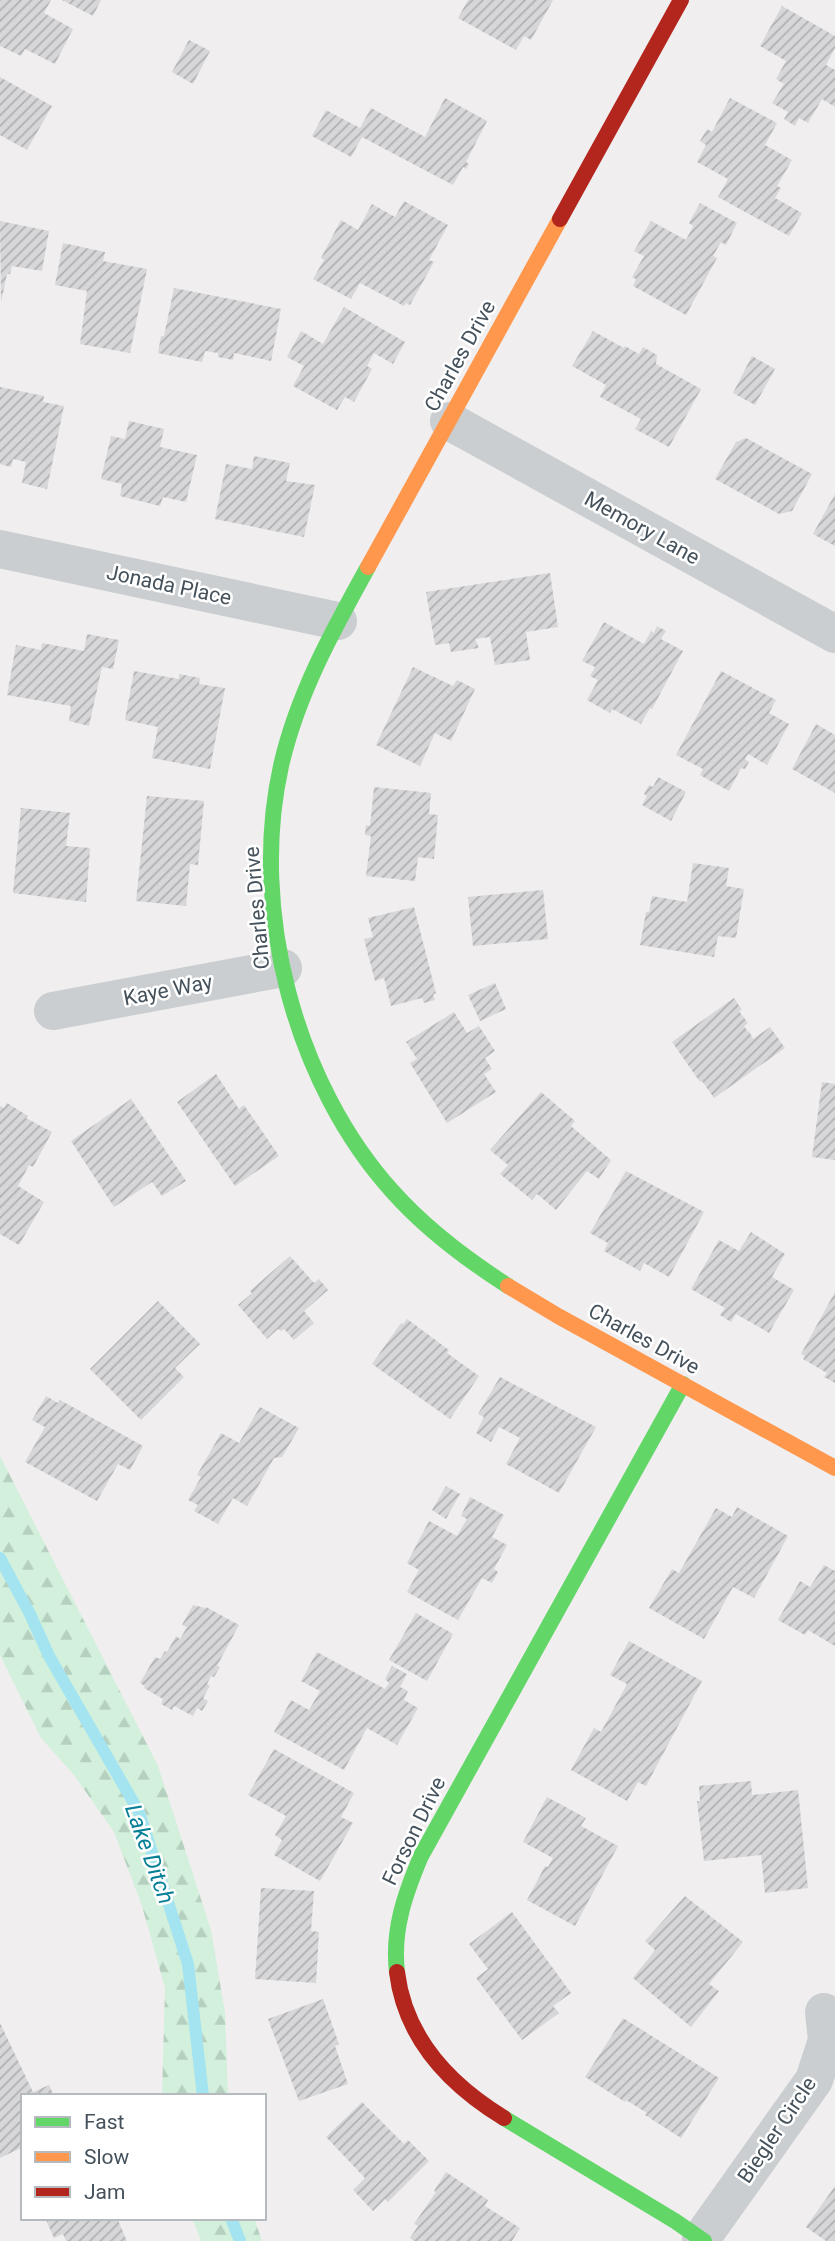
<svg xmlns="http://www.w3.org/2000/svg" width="835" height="2241" viewBox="0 0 835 2241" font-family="Roboto,sans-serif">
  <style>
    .forest { fill: url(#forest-firs) }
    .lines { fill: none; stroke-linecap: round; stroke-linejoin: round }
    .stream { stroke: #a4e4f0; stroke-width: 12 }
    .building { fill: url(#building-hatch) }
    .street { stroke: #caced0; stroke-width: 38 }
    .fast { stroke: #63d668; stroke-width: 16 }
    .slow { stroke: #ff974d; stroke-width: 16 }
    .jam { stroke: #b3261e; stroke-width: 16 }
    .labels { text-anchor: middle; stroke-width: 5; stroke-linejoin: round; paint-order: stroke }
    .street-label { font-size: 21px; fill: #45525c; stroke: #fff }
    .water-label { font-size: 23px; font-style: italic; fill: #078097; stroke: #fff }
  </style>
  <defs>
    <pattern id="forest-firs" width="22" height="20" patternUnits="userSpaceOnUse" patternTransform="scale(1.75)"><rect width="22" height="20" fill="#d2f0dc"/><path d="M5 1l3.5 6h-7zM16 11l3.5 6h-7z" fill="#b6d0bf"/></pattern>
    <pattern id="building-hatch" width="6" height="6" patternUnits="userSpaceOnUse" patternTransform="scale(1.75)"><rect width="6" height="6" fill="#d7d6d9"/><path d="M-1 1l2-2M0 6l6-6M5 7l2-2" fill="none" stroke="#b0b0b3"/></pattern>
  </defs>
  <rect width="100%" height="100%" fill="#f0eeef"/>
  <!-- forest -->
  <path class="forest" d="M0 1456 158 1766 211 1930 225 2013 228 2096H162L165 1988 142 1906 114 1832 74 1775 41 1738 0 1655Z
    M192 2218H254L262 2241H201Z"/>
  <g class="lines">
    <!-- stream -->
    <path class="stream" d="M0 1558 30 1614 49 1656 139 1812 188 1964 203 2096
      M231 2218 240 2241"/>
  </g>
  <!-- building -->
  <path class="building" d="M0 0H51L44 13 73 29 55 64 25 49 21 56 0 46Z
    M62 0H101L93 16Z
    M468 0H553L531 40 524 36 516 50 458 18Z
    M782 6 835 36V48L826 65 835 70V107L822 99 808 123 799 118 795 126 784 119 788 112 772 103 784 84 776 79 786 61 760 46Z
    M189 40 210 51 193 84 172 72Z
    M0 77 52 106 27 150 0 135Z
    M445 98 487 121 466 162 469 164 466 169 463 167 453 185 362 137 351 157 312 136 326 110 360 128 371 108 425 137Z
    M730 98 777 123 765 145 792 160 777 186 781 188 775 198 802 213 789 236 718 197 728 179 697 162 706 145 700 141 707 129 712 132Z
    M404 201 448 225 429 260 434 262 410 305 406 303 404 306 360 283 351 299 313 279 324 260 321 258 341 220 358 230 372 204 395 217Z
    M700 203 737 223 726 245 721 242 713 256 717 258 686 315 633 286 636 279 632 277 644 256 634 251 651 221 686 240 693 226 689 223Z
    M0 221 49 231 42 271 12 266 10 274H7L1 302Z
    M63 243 105 252 103 261 147 269 130 353 80 344 87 291 55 285Z
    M174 288 281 309 271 361 234 353 233 360 218 357V353L205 351 202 362 158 353 161 336H164Z
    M344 307 405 342 393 364 374 353 367 366 372 369 354 402 345 397 337 410 293 386 304 366 287 357 301 331 323 344Z
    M593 331 624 348 625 346 639 354 643 347 657 355 656 364 701 389 669 447 635 429 641 419 600 397 606 385 572 366Z
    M752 356 775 369 755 405 733 393Z
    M0 387 44 396 43 402 64 406 47 489 22 483 26 462 13 459 11 467 0 464Z
    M129 421 164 429 160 447 197 455 186 502 163 497 160 506 120 496 122 484 101 479 111 436 125 439Z
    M746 438 812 474 792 511 779 514 715 479 736 442Z
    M254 456 290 463 286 481 315 485 304 537 215 519 226 464 252 469Z
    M835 494V546L813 534Z
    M550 573 558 627 526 632 530 660 495 665 490 637 475 639 479 648 451 652 449 643 435 645 426 592Z
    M604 622 644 644 651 631 654 633 657 626 666 631 661 639 683 651 652 709 650 708 641 724 612 709 610 713 587 700 598 680 590 676 595 667 582 661Z
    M87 634 119 640 113 669 102 667 89 726 69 721 71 706 7 695 16 645 41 650 42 643 84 651Z
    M413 667 453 686 457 680 475 689 451 741 435 733 420 766 376 745Z
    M134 671 179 679V674L200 678 199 684 225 688 210 769 152 758 158 727 125 720Z
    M721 671 776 700 769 713 789 724 767 765 748 754 745 759 749 762 745 769 741 768 729 791 700 775 703 769 676 755Z
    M816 724 835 735V793L792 769Z
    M658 777 686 792 671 821 642 805 647 796 644 794 649 785 653 787Z
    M374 787 431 793 429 814 438 815 434 859 418 857 415 881 366 876 371 836 365 835 366 825 370 826Z
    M147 796 204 801 198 865 190 864 186 906 136 901Z
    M21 808 70 813 66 846 90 848 86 902 13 893Z
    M693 863 729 868 726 886 744 889 736 938 718 936 714 957 640 945 646 912H649L652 896 687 902Z
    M543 890 548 939 473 946 468 897Z
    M414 907 436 993 433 995 435 1000 424 1003 422 998 391 1006 384 978 375 981 364 939 373 937 368 918Z
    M495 983 506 1009 480 1021 468 995Z
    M734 998 742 1010 739 1011 748 1023 744 1026 748 1032 749 1031 753 1039 770 1027 785 1048 714 1098 702 1081 700 1082 672 1042Z
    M454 1012 467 1033 479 1026 495 1051 485 1058 492 1069 484 1074 496 1092 447 1123 410 1063 417 1059 406 1042Z
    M216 1074 239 1109 244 1105 279 1156 235 1186 177 1102Z
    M822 1082 835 1084V1160L812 1157Z
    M541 1092 575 1121 571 1126 611 1160 599 1179 587 1171 556 1210 537 1194 532 1200 500 1174 508 1165 490 1150Z
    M131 1099 186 1181 162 1196 152 1182 114 1207 71 1141Z
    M7 1103 28 1116 26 1118 52 1132 33 1167 29 1165 18 1186 44 1202 19 1245 0 1234V1106L4 1108Z
    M626 1171 704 1212 669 1277 644 1263 640 1271 604 1251 608 1243 590 1233Z
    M751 1232 785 1254 772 1277 794 1290 769 1333 736 1314 731 1322 720 1315 725 1308 691 1289 719 1240 739 1251Z
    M290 1256 314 1283 319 1279 328 1290 304 1311 314 1323 294 1340 284 1329 281 1331 278 1329 267 1339 238 1305 252 1293 250 1291Z
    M835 1292V1383L824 1377 827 1373 803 1359 805 1356 801 1354Z
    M158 1301 200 1344 175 1368 184 1377 141 1420 90 1369Z
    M407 1319 449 1350 447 1353 479 1376 450 1419 372 1364 401 1323 403 1324Z
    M500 1377 596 1427 559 1493 506 1464 520 1438 499 1427 491 1442 476 1433 484 1417 478 1414Z
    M46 1396 58 1403 60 1400 143 1446 130 1470 118 1464 97 1501 25 1462 45 1427 32 1420Z
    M260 1407 299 1428 282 1457 274 1458 247 1506 233 1498 218 1524 194 1511 198 1505 188 1500 201 1477 197 1475 221 1433 239 1443Z
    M446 1486 460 1494 446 1519 432 1510Z
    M470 1497 504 1515 492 1537 507 1545 494 1569 498 1572 492 1583 482 1578 458 1620 407 1592 419 1570 407 1563 429 1521 457 1536 467 1519 461 1516Z
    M737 1507 788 1536 754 1598 733 1587 704 1639 649 1608 672 1569 679 1573 716 1508 732 1517Z
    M824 1565 835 1571V1646L808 1630 805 1635 778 1620 800 1581 810 1587Z
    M193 1605 205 1608 206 1607 239 1625 217 1666 220 1667 214 1677 211 1676 207 1684 210 1686 203 1698 208 1701 202 1711 197 1708 193 1716 174 1706 172 1710 161 1704 163 1699 144 1688 145 1686 140 1683 155 1657 160 1659 165 1651 167 1652 176 1636 180 1639 187 1627 182 1625Z
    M416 1613 453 1634 427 1681 389 1660Z
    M629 1641 702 1681 646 1786 638 1782 627 1801 571 1770 594 1728 601 1732 627 1684 610 1675Z
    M317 1652 385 1689 389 1683 385 1679 392 1666 407 1674 400 1687 408 1691 404 1700 418 1708 397 1745 367 1728 344 1770 274 1732 291 1700 309 1710 320 1691 301 1681Z
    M274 1749 354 1793 341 1817 353 1823 320 1881 274 1855 282 1840 275 1835 286 1816 248 1795Z
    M751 1781 752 1795 798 1790 808 1888 765 1893 761 1855 704 1861 697 1801H700L699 1786Z
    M547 1797 586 1818 581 1826 618 1846 575 1926 527 1900 545 1866 548 1867 553 1858 523 1842Z
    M261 1888 314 1891 311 1931 319 1932 316 1983 255 1979Z
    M685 1896 743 1942 709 1984 719 1991 691 2027 633 1978 655 1950 645 1941Z
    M512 1912 571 1993 553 2006 559 2013 522 2040 476 1978 488 1969 469 1944Z
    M323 1999 339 2044 335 2046 348 2084 299 2101 268 2019Z
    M623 2018 719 2078 681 2138 645 2115 647 2113 626 2100 625 2102 585 2077Z
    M0 2023 33 2092 49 2085 54 2096H23V2147L0 2158Z
    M362 2102 404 2144 408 2140 429 2161 388 2202 385 2199 373 2211 353 2190 365 2178 326 2137Z
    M446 2172 488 2200 485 2206 520 2228 512 2241H414L410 2238 418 2226 414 2224 436 2192 434 2191Z
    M835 2186V2241H826L806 2227Z
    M45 2218H117L127 2241H66L63 2234 54 2238Z"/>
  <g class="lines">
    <!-- street -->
    <path class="street" d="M449 421 835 634
      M0 549 338 621
      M53 1011 283 968
      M701 2239 814 2080 827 2040 824 2012"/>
    <!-- fast -->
    <path class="fast" d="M368 567C333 630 297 695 281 766 249 909 295 1084 393 1192 426 1229 466 1259 508 1286
      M397 1972C392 1930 405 1894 421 1856L683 1384
      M504 2118 675 2221 704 2241"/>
    <!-- slow -->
    <path class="slow" d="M368 567 560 219
      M508 1286 558 1316 835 1468"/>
    <!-- jam -->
    <path class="jam" d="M560 219 681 0
      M397 1972C405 2038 450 2085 504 2118"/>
  </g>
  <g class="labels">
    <!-- street labels -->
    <g class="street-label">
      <text transform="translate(460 356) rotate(-61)" y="7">Charles Drive</text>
      <text transform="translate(642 528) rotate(29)" y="7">Memory Lane</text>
      <text transform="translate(169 585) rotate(12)" y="7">Jonada Place</text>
      <text transform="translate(257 908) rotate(-95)" y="7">Charles Drive</text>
      <text transform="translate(168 990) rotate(-11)" y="7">Kaye Way</text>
      <text transform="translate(644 1339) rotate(29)" y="7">Charles Drive</text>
      <text transform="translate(414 1831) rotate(-64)" y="7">Forson Drive</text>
      <text transform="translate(777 2130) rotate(-56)" y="7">Biegler Circle</text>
    </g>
    <!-- water labels -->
    <g class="water-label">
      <text transform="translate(150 1854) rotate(70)" y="8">Lake Ditch</text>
    </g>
  </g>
  <!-- legend -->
  <rect x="21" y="2094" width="245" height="126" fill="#ffffff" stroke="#b5babe" stroke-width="2"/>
  <rect x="35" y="2117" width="35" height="10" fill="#63d668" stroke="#b5babe" stroke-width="2"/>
  <text x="84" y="2129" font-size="21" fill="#45525c">Fast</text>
  <rect x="35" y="2152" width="35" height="10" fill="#ff974d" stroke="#b5babe" stroke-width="2"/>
  <text x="84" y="2164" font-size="21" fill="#45525c">Slow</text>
  <rect x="35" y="2187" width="35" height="10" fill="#b3261e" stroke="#b5babe" stroke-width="2"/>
  <text x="84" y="2199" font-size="21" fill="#45525c">Jam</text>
</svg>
